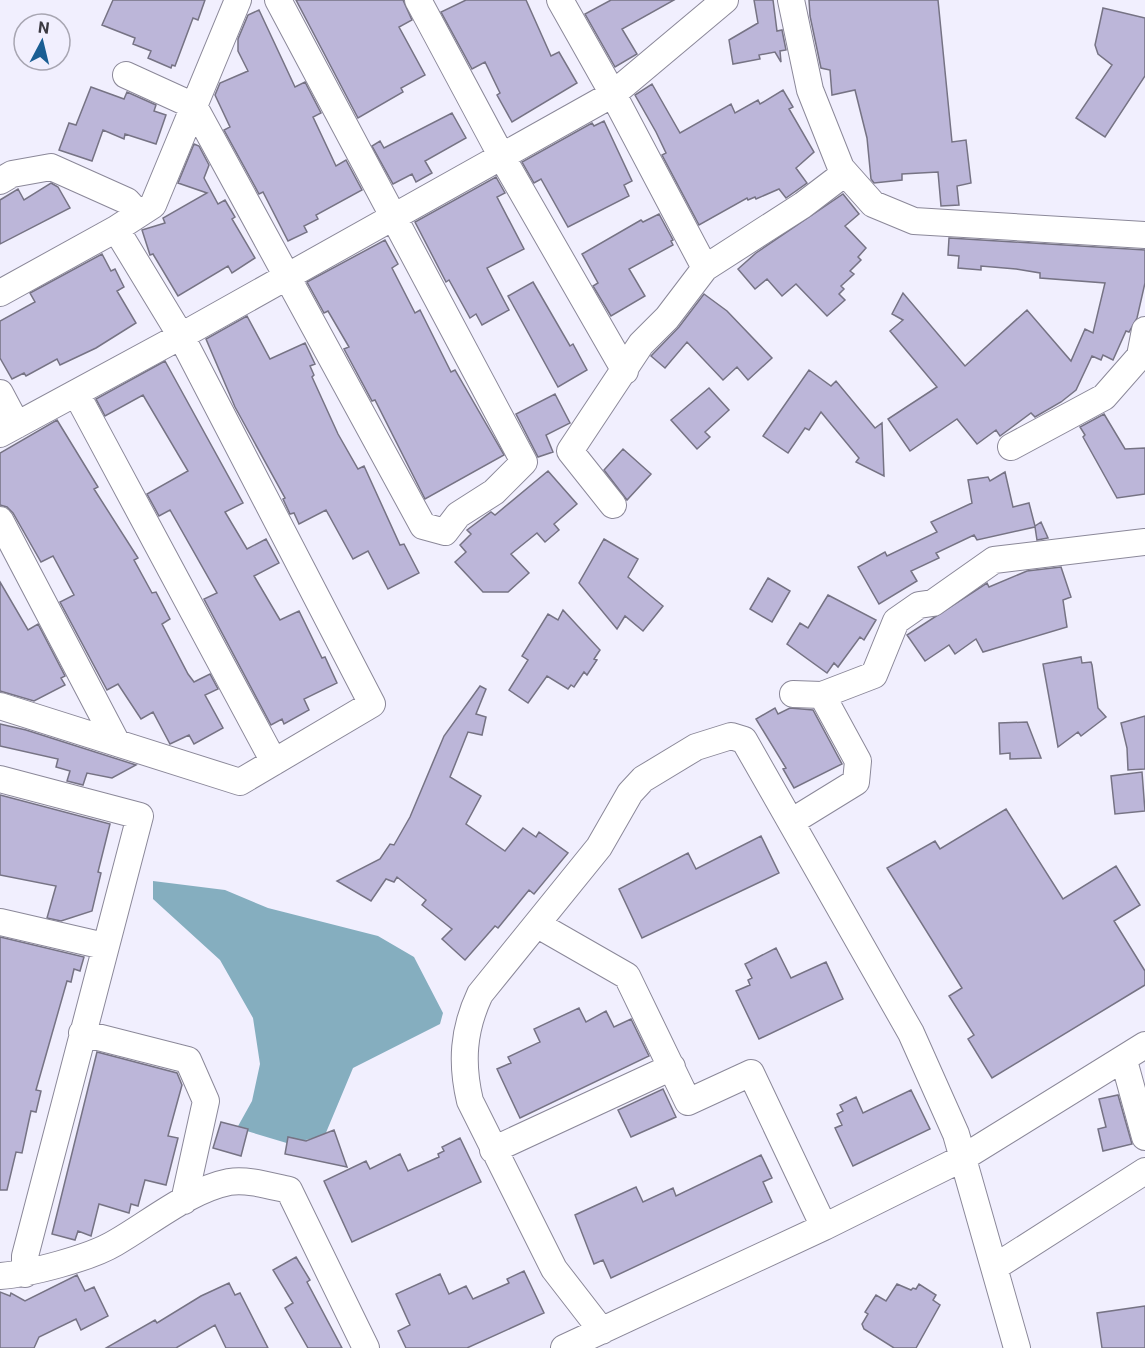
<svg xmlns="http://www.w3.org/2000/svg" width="1145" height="1348" viewBox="0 0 1145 1348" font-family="Roboto,sans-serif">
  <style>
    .water { fill: #85aebf }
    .building { fill: #bcb6d9; stroke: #767384; stroke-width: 1.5 }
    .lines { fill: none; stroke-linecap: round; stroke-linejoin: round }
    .minor-casing { stroke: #8b8899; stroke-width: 28 }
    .minor { stroke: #fff; stroke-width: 26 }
  </style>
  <rect width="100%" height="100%" fill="#f1effe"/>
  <!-- water -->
  <path class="water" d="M153 881 225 890 268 908 378 936 414 957 443 1013 440 1024 353 1068 325 1135 290 1144 237 1128 252 1101 260 1064 253 1018 220 960 153 899Z"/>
  <!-- building -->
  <path class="building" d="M113 0H205L198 20 193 18 175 66 172 65 171 68 148 58 151 51 133 44 135 38 102 25Z
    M296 0H403L412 20 399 27 425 75 401 88 403 92 358 118Z
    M466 0H526L551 56 559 52 577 83 512 122 497 95 500 93 485 62 472 69 441 12Z
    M611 0H674L622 29 637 54 615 67 585 14Z
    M754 0H773L777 31 782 30 786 50 780 51 781 62 775 52 759 55 760 59 733 64 729 40 758 23Z
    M809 0H938L952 142 966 140 971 183 957 186 959 205 941 206 938 172 902 174V180L874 183 871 179 867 138 855 90 832 95 830 70 821 68 810 16Z
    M1103 8 1145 18V76L1105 137 1076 118 1112 65 1098 54 1095 45Z
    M259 10 295 87 305 82 321 113 313 117 336 166 346 160 362 190 316 215 318 219 304 226 307 232 288 241 263 192 259 194 224 130 230 127 215 95 220 83 248 71 238 51V39L248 15Z
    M652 84 680 133 731 104 735 113 758 100 760 104 783 90 793 107 789 109 814 152 796 168 807 183 786 198 779 189 756 199 755 197 748 200 747 198 699 225 662 155 666 153 656 132 635 95Z
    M91 87 124 99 127 92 156 105 154 111 166 115 156 144 125 134 124 139 103 130 92 161 59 150 69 123 76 125Z
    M452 113 466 138 425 161 432 173 416 182 412 174 393 184 372 146 380 141 384 148Z
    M604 121 632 181 624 185 629 196 568 227 541 179 534 183 522 162 592 123 594 126Z
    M194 144 199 146 209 165 204 178 218 204 225 200 235 217 232 219 255 258 232 273 228 266 178 296 153 254 150 255 142 230 165 223 163 218 207 193 178 183Z
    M496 177 505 193 497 197 524 249 487 268 509 310 482 325 476 314 470 318 449 280 446 282 415 222Z
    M51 183 58 187 70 208 0 244V200L18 189 24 200Z
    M843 194 859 214 845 226 866 248 858 257 861 260 850 271 854 274 841 286 844 289 839 294 845 300 827 316 796 284 782 296 767 279 755 289 738 269 756 253Z
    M659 214 673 240 671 241 673 245 629 269 645 296 611 316 593 286 598 283 582 254 641 220 643 222Z
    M949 238 1145 250V283L1137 318 1129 332 1126 331 1113 360 1103 355 1101 360 1092 356 1076 390 1061 402 1035 417 1031 413 1000 436 996 430 977 444 957 419 910 451 888 419 937 387 890 331 903 320 892 314 903 293 965 366 1027 310 1071 361 1085 329 1093 333 1105 283 1040 278V273L1016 269 981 266V270L958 268 959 256 948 255Z
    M385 240 398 264 392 268 415 313 420 310 451 372 455 370 504 455 425 499 375 400 372 401 344 349 349 347 328 311 324 313 307 282Z
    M102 254 111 271 115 269 124 287 117 291 136 323 96 348 60 365 57 359 26 376 24 373 12 379 0 358V321L35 302 30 293Z
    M533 282 570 346 573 344 587 370 558 387 508 296Z
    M704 294 727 311 772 358 748 380 737 367 723 380 687 342 665 368 651 356 679 327Z
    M247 316 270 359 305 343 315 364 310 366 314 375 312 377 338 434 358 469 364 466 400 545 404 544 419 573 388 589 368 551 353 559 326 510 299 524 294 513 290 514 283 499 285 498 235 407 206 339Z
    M165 361 243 503 225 512 247 549 266 539 279 563 254 576 280 620 299 611 322 658 325 657 337 683 304 699 309 710 284 724 282 719 271 725 204 599 217 593 170 510 159 516 147 494 188 471 143 395 105 416 96 399Z
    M809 370 831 386 836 381 875 428 882 423 884 476 856 462 859 458 821 412 809 430 805 428 788 453 763 436Z
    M709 388 729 410 705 432 710 437 697 449 671 420Z
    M555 394 570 423 546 435 553 452 538 457 516 414Z
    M1104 414 1125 449 1145 448V494L1117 498 1083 437 1085 435 1080 427Z
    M57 420 98 487 94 489 138 558 134 560 152 593 156 592 170 619 162 624 188 674 194 682 210 674 218 689 205 695 223 728 194 744 189 735 170 744 153 712 141 719 118 684 107 690 60 602 74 595 53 556 41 562 13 513 7 507 0 505V453Z
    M623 449 651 474 627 500 604 470Z
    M548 471 577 504 554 524 559 530 545 542 537 533 511 554 529 573 508 592H483L455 562 466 552 460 545 471 534 467 530 491 512 495 515Z
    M1005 472 1013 507 1029 503 1035 526 1041 522 1048 538 1037 540 1035 527 977 540 974 535 936 553 939 558 911 571 917 581 879 604 858 567 885 552 887 556 937 532 931 522 972 503 968 480 988 477 990 481Z
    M604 539 638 559 628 577 663 606 643 631 625 616 617 629 579 583Z
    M1061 567 1071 597 1063 600 1067 627 983 652 976 639 955 654 949 645 925 661 907 635 987 583 989 587 1027 571Z
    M768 578 790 591 772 622 750 609Z
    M0 582 28 630 38 624 65 676 61 678 65 685 34 701 0 691Z
    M828 595 876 620 864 640 860 637 838 667 834 663 827 673 787 644 800 623 808 628Z
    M563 610 600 650 594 659 597 660 587 675 584 672 574 687 571 685 568 689 547 676 528 703 509 690 528 660 522 656 548 614 558 620Z
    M1081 657 1082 663 1091 662 1092 665 1098 708 1106 717 1081 736 1078 732 1058 747 1043 664Z
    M480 686 486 689 476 714 486 717 482 735 468 732 450 777 481 796 466 824 505 851 523 828 536 837 539 832 568 853 534 894 529 890 498 928 495 926 465 960 442 939 452 929 422 905 426 900 397 877 394 882 386 879 371 901 337 881 380 859 390 844 394 845 410 817 444 736Z
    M775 708 778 714 790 708 813 710 842 764 794 788 783 769 786 768 756 719Z
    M1145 716V769L1128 770 1127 748 1121 723Z
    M1027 722 1041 758 1010 759V753L1000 754 999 723Z
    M0 724 26 730 136 765 112 778 87 773 83 785 67 781 70 771 56 767 58 759 0 746Z
    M1142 772 1145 811 1115 814 1111 776Z
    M0 795 110 824 98 872 101 873 92 911 61 921 47 918 56 886 0 875Z
    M1006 809 1063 899 1116 866 1140 905 1114 921 1145 971V985L992 1078 968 1039 974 1035 949 996 962 988 887 868 935 841 940 849Z
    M761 836 779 873 642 938 619 889 688 853 696 869Z
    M0 937 84 957 80 971 74 969 71 982 67 981 36 1090 41 1091 36 1112 31 1111 22 1153 16 1152 7 1190H0Z
    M776 948 791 978 826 962 843 999 759 1039 736 991 750 985 748 980 752 978 745 964Z
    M579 1008 586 1022 606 1011 614 1027 631 1019 649 1056 520 1118 497 1069 511 1063 508 1057 540 1042 534 1029Z
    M97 1052 177 1073 182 1085 168 1136 178 1138 166 1185 145 1180 138 1206 131 1204 129 1213 99 1204 91 1236 78 1231 75 1240 52 1234Z
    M663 1089 676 1117 631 1137 618 1110Z
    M911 1090 930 1129 853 1166 835 1128 842 1125 837 1114 843 1111 840 1105 856 1097 863 1113Z
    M1118 1095 1132 1144 1103 1151 1098 1129 1106 1127 1099 1099Z
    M221 1122 248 1129 241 1156 213 1148Z
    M334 1130 347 1167 285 1154 288 1137 306 1141Z
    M460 1138 481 1182 352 1242 324 1181 366 1161 370 1169 400 1154 408 1171 439 1157 438 1154 444 1151 442 1147Z
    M761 1155 772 1178 763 1182 772 1202 611 1278 603 1260 594 1264 575 1215 636 1187 643 1202 673 1188 676 1196Z
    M296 1257 310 1280 307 1282 342 1348H308L285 1308 293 1303 273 1270Z
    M524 1271 544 1313 467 1348H406L398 1331 410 1325 396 1294 440 1274 449 1294 466 1286 473 1299 509 1283 507 1279Z
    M77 1275 85 1291 94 1287 108 1316 81 1330 76 1319 39 1337 34 1348H0V1292L10 1296 11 1293 25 1301Z
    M229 1283 235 1295 240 1293 268 1348H226L215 1325 176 1348H106L155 1320 157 1323 201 1296Z
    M897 1284 911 1290 913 1288 916 1289 919 1284 936 1295 933 1300 940 1305 916 1348H894L864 1329 862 1324 868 1314 865 1312 876 1295 886 1301Z
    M1145 1306V1348H1102L1097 1313Z"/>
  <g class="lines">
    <!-- minor casing -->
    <g class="minor-casing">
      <path id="minor" d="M418 0 502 157 625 371
        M560 0 613 94 705 268
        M791 0 810 90 841 168 873 204 914 221 1145 235
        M126 75 194 106 423 526 445 532 458 515 494 492 524 462 278 0
        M0 181 12 174 51 167 127 201 139 214
        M116 229 153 205 238 0
        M0 293 116 229 181 336 372 704 240 782 0 706
        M0 393 17 425
        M76 393 274 762
        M0 434 181 336 613 94 725 0
        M1011 447 1104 397 1140 356 1145 330
        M613 505 570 451 641 344 667 318 705 268 803 205 845 173
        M0 520 117 743
        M822 695 874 675 896 621 919 605 933 603 994 560 1145 542
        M0 779 140 816 25 1256V1274
        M791 822 856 782 858 761 822 695 793 694
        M0 922 104 946
        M538 925 627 976 688 1102 751 1073 824 1227
        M82 1033 188 1060 206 1101 184 1201
        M1120 1061 1126 1068 1145 1137
        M493 1150 672 1067
        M995 1267 1145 1171
        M0 1276C29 1274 90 1258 115 1243 150 1223 189 1190 229 1182 248 1179 270 1186 289 1190L366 1348
        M602 1331 554 1269 470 1101C461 1063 463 1030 480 994L599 847 630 793 643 779 696 747 731 736 744 740 911 1033 956 1134 1017 1348
        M564 1348 824 1227 961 1159 1145 1045"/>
    </g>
    <!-- minor -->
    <use href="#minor" class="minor"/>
  </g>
  <!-- north arrow -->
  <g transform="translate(42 42) rotate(7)"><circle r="28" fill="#f1effe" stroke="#a8a6b2" stroke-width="1.5"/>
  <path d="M0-4.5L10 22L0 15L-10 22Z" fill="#1a5e93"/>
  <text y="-9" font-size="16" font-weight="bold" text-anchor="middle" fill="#3b3941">N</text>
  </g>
</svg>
